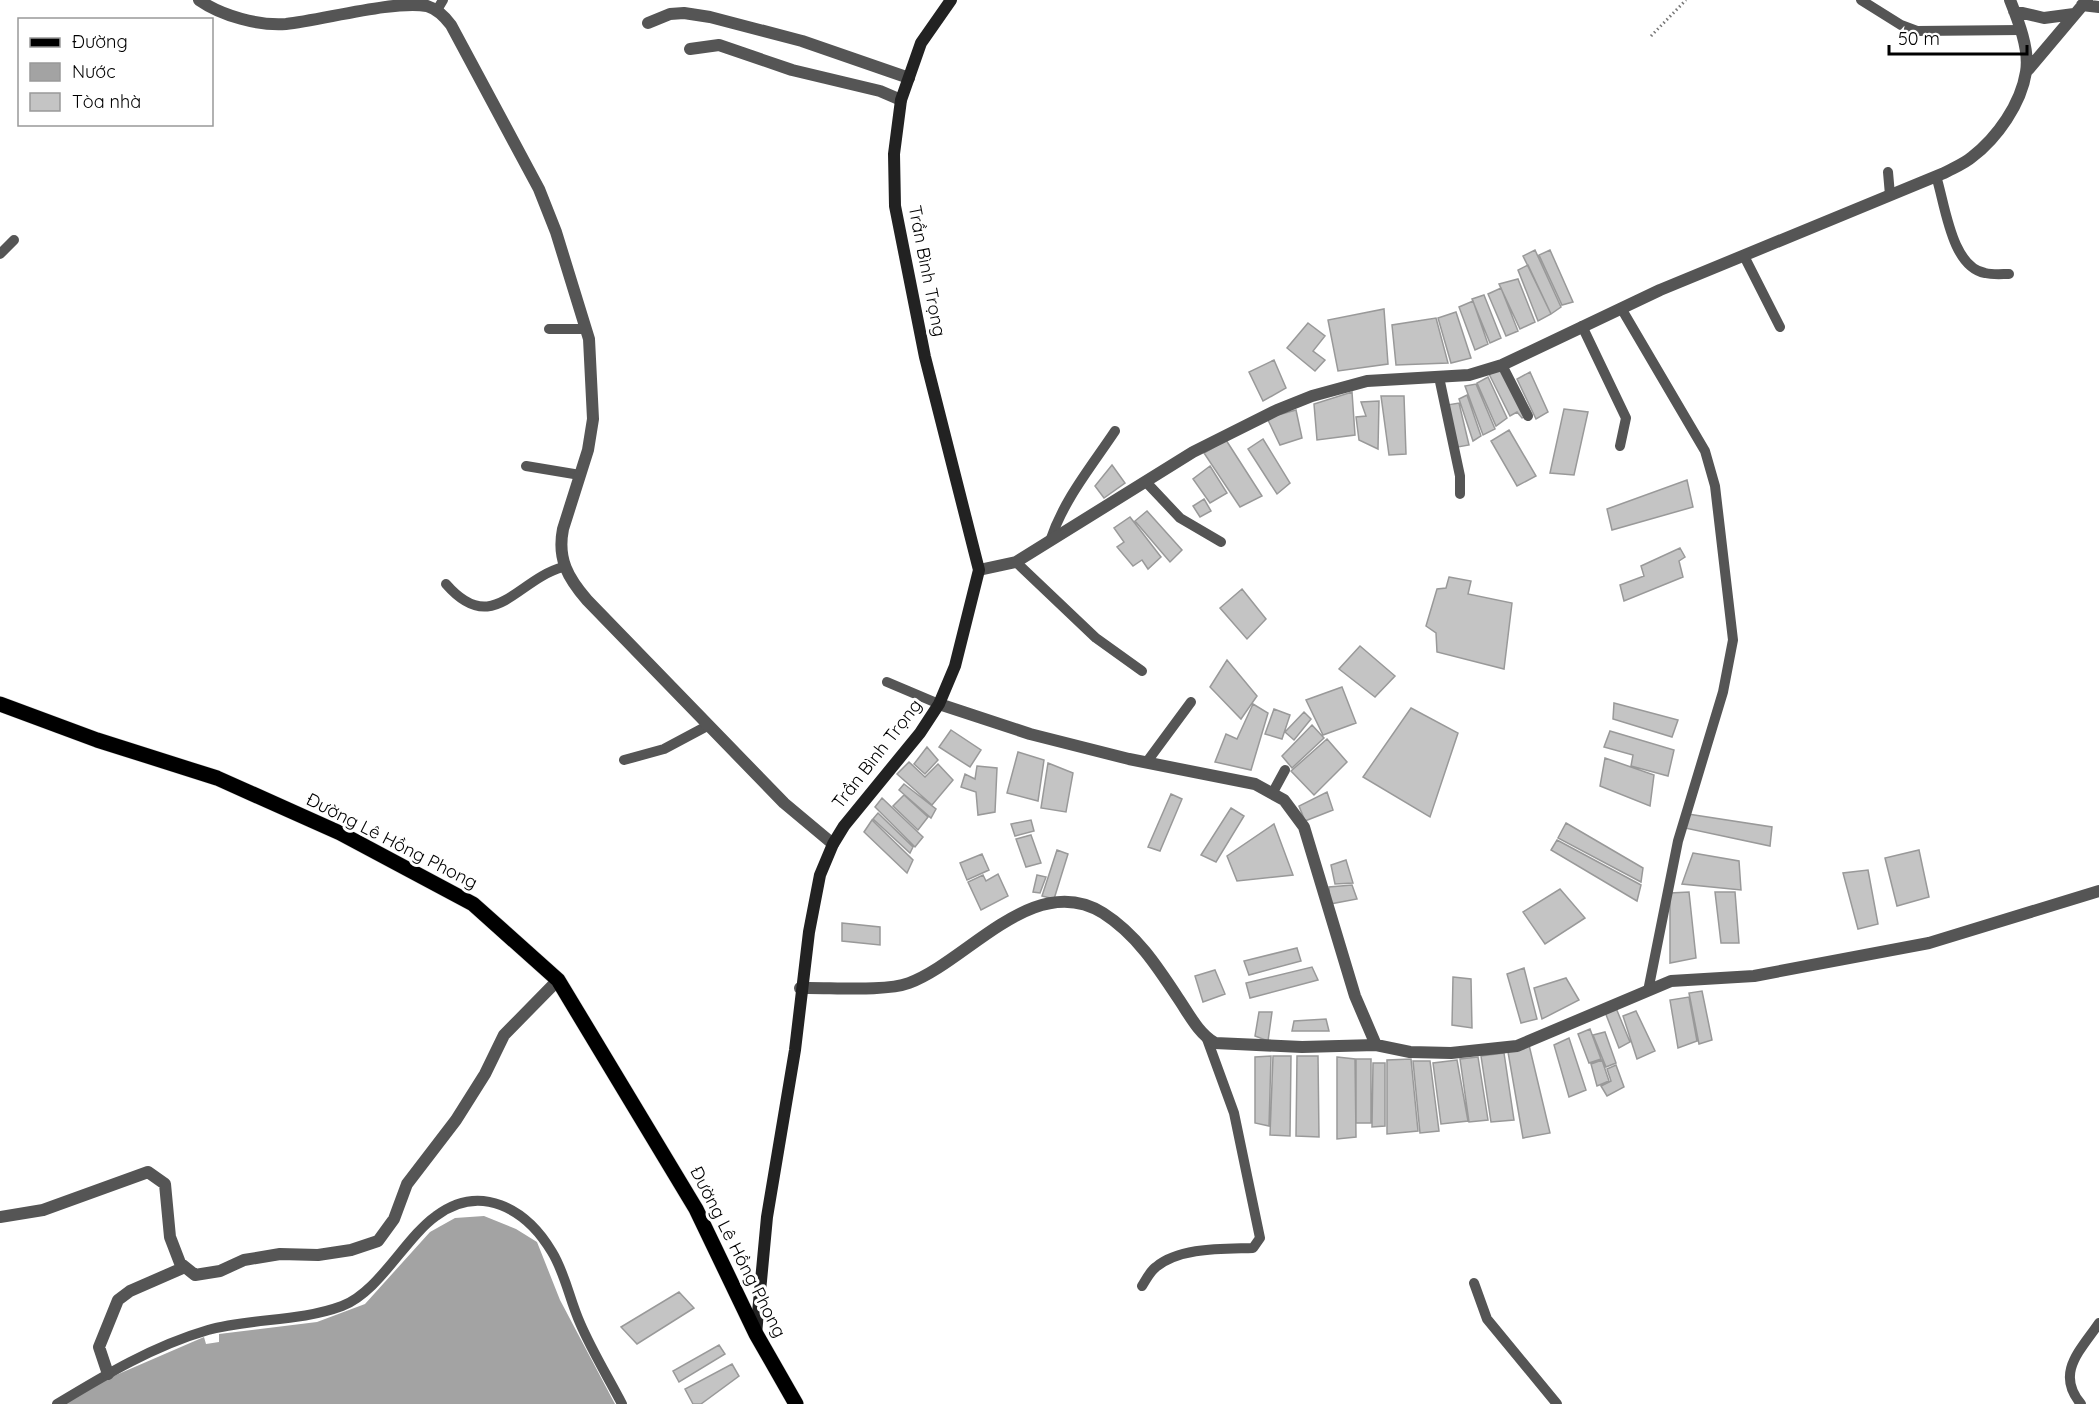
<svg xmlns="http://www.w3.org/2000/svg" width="2099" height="1404" viewBox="0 0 2099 1404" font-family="Quicksand,sans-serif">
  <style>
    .water { fill: #a3a3a3 }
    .building { fill: #c4c4c4; stroke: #999; stroke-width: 1.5 }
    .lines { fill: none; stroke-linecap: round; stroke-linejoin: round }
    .primary-casing { stroke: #dbdbdb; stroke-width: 16 }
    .path { stroke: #777; stroke-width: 3; stroke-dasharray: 1.5 3; stroke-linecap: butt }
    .lane { stroke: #555; stroke-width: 10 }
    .street { stroke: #555; stroke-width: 12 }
    .secondary { stroke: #222; stroke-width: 12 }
    .primary { stroke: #000; stroke-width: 15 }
    .labels { text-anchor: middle; stroke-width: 6; stroke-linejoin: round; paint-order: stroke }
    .street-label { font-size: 18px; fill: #000; stroke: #fff }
  </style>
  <rect width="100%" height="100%" fill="#fff"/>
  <!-- water -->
  <path class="water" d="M484 1216 516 1229 537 1242 560 1300 615 1404H65L93 1385 204 1337 206 1344 219 1342V1334L317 1322 365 1304 430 1232 455 1218Z"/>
  <!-- building -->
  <path class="building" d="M1535 250 1561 307 1551 314 1523 256Z
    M1550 250 1573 302 1562 305 1539 255Z
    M1528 265 1551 314 1538 321 1518 270Z
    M1518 279 1535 322 1520 329 1499 284Z
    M1501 288 1518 331 1506 336 1488 294Z
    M1484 295 1501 338 1490 343 1472 299Z
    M1473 301 1488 344 1475 350 1459 307Z
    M1384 309 1388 364 1338 371 1328 320Z
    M1456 312 1471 358 1451 363 1438 318Z
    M1436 318 1448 363 1396 365 1392 325Z
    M1308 323 1325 336 1313 351 1325 360 1315 371 1287 348Z
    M1274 360 1286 388 1263 401 1249 372Z
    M1501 369 1528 416 1522 418 1517 412 1510 416 1489 374Z
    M1530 372 1548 412 1536 419 1517 379Z
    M1488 377 1507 418 1496 426 1477 383Z
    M1476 384 1495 429 1483 435 1465 386Z
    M1352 392 1355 435 1317 440 1314 404Z
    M1467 395 1481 436 1473 441 1459 399Z
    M1381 396H1404L1406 454 1389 455Z
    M1379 401 1378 449 1359 440 1356 417 1366 416 1361 402Z
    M1459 403 1469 445 1458 447 1447 405Z
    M1564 409 1588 412 1574 475 1550 473Z
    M1296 410 1302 438 1280 445 1267 418Z
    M1509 430 1536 476 1517 486 1491 441Z
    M1263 439 1290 483 1277 494 1248 449Z
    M1226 440 1262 496 1240 507 1204 453Z
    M1112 465 1125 483 1104 498 1095 486Z
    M1210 466 1227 493 1210 503 1193 479Z
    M1687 480 1693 507 1612 530 1607 509Z
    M1204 499 1211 511 1200 517 1193 506Z
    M1147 511 1182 550 1170 562 1135 521Z
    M1130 517 1161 557 1148 569 1142 560 1133 566 1117 547 1124 542 1114 528Z
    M1680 548 1685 557 1679 561 1683 577 1624 601 1620 585 1644 576 1641 566Z
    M1449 577 1471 581 1468 594 1512 603 1504 669 1437 652 1436 633 1426 626 1437 589 1446 588Z
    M1242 589 1266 619 1247 639 1220 608Z
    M1360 646 1395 676 1375 697 1339 669Z
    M1227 660 1257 696 1241 719 1210 687Z
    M1342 687 1356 723 1323 735 1306 700Z
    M1614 703 1678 720 1672 737 1613 719Z
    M1253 704 1268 713 1251 770 1215 762 1226 734 1237 739Z
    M1411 708 1458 733 1430 817 1363 777Z
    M1274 709 1290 715 1282 739 1265 734Z
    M1304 712 1311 719 1294 740 1285 732Z
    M1312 725 1324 738 1292 768 1282 756Z
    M951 730 981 750 970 767 939 747Z
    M1610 731 1674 750 1668 776 1631 766 1633 755 1604 747Z
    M1327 739 1347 762 1314 795 1291 771Z
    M927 747 938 760 925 774 914 764Z
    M1018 752 1044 760 1038 801 1007 793Z
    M1605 758 1654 775 1650 806 1600 786Z
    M909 762 925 777 938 764 953 780 932 805 897 774Z
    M1048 763 1073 773 1066 812 1041 808Z
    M977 766 997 768 995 812 978 815 976 792 961 787 965 774 975 779Z
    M904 784 936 809 931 818 899 790Z
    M1327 792 1333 810 1305 821 1299 806Z
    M1171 794 1182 799 1160 851 1148 847Z
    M904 795 928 817 918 830 893 806Z
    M882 798 923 837 915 847 875 807Z
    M1231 808 1244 816 1216 862 1201 855Z
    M878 813 913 847 910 853 873 819Z
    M1688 814 1772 827 1770 846 1685 828Z
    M872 820 913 860 907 873 864 832Z
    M1031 820 1034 831 1015 836 1011 824Z
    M1566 823 1643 868 1641 882 1558 838Z
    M1274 824 1293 875 1237 881 1227 856Z
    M1031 835 1041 863 1026 867 1016 839Z
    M1557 840 1641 885 1637 901 1551 850Z
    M1057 850 1068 854 1054 899 1042 896Z
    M1919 850 1929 897 1897 906 1885 858Z
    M1693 853 1739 861 1741 890 1682 884Z
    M982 854 989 870 967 880 960 863Z
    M1346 860 1353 883 1335 884 1331 865Z
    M1868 870 1878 924 1858 929 1843 873Z
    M998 874 1008 896 981 910 968 882 983 875 986 881Z
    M1037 875 1046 877 1040 893 1033 892Z
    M1352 885 1357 899 1330 904 1329 887Z
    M1560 889 1585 918 1545 944 1523 912Z
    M1689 892 1696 958 1670 963V893Z
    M1715 892H1735L1739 943H1721Z
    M842 923 880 927V945L842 941Z
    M1297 948 1301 961 1249 975 1244 961Z
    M1312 967 1318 980 1250 998 1246 983Z
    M1524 968 1537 1019 1521 1023 1507 974Z
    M1215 970 1225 994 1203 1002 1195 976Z
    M1453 977 1471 979 1472 1028 1452 1025Z
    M1566 978 1579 1000 1542 1019 1534 988Z
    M1702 991 1712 1040 1699 1044 1689 993Z
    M1689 997 1697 1041 1678 1048 1670 1000Z
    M1616 1008 1630 1042 1619 1048 1605 1012Z
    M1636 1011 1655 1051 1637 1059 1623 1016Z
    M1259 1012H1272L1268 1041 1255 1036Z
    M1326 1019 1329 1031H1292L1294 1021Z
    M1590 1029 1601 1059 1589 1063 1578 1034Z
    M1605 1032 1616 1063 1606 1067 1593 1035Z
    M1569 1038 1586 1090 1569 1097 1554 1045Z
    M1529 1045 1550 1133 1523 1138 1508 1052Z
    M1504 1053 1514 1120 1491 1122 1481 1056Z
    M1271 1056 1269 1126 1255 1123V1057Z
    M1273 1056H1291L1290 1136 1270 1135Z
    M1297 1056H1318L1319 1137 1296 1136Z
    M1337 1057 1355 1059 1356 1137 1337 1139Z
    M1478 1057 1488 1120 1469 1122 1460 1059Z
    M1356 1059H1371V1123H1356Z
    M1411 1059 1418 1131 1387 1134V1060Z
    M1457 1060 1468 1121 1441 1124 1433 1063Z
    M1602 1060 1609 1081 1597 1086 1591 1064Z
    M1413 1061H1430L1439 1131 1420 1133Z
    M1373 1063H1385V1126L1372 1127Z
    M1616 1065 1624 1087 1607 1096 1601 1086 1611 1081 1607 1069Z
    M679 1292 694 1308 637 1344 621 1327Z
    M719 1345 725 1354 679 1382 673 1371Z
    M732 1364 739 1376 701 1404H693L685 1389Z"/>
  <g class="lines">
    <!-- primary casing -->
    <g class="primary-casing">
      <path id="primary" d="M0 704 97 740 217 778 340 833 473 904 558 980 696 1209 756 1334 796 1404"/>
    </g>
    <!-- path -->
    <path class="path" d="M1651 36 1686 0"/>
    <!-- lane -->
    <path class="lane" d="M1861 0 1901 25 1917 31 2020 30
      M437 10 443 0
      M1888 172 1890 195
      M1936 176C1945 203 1951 267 1985 273 1993 275 2002 274 2009 274
      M0 254 14 240
      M1744 256 1780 327
      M1621 308 1705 451 1715 486 1733 640 1723 692 1678 841 1648 991
      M1582 326 1626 418 1620 446
      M549 329H586
      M1502 365 1528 416
      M1439 377 1460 476V494
      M526 466 580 475
      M1146 482 1180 518 1221 542
      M1050 541C1064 499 1091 467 1115 431
      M1016 562 1096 638 1142 671
      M446 584C493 638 516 580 563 567
      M887 682 939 704
      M624 760 664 749 709 725
      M1146 763 1191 702
      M1273 792 1285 770
      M1474 1283 1487 1319 1557 1404
      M1142 1286C1146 1280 1150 1271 1156 1267 1180 1247 1223 1249 1253 1248L1260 1238 1234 1113 1207 1039
      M57 1404C105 1375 153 1346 208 1330 251 1318 299 1322 342 1306 379 1292 405 1238 436 1216 480 1183 526 1208 552 1252 565 1273 570 1301 580 1323 592 1351 608 1377 622 1404
      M2081 1404C2055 1373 2080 1351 2099 1323"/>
    <!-- street -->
    <path class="street" d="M199 0C222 16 259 26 286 24 323 20 394 0 427 6 437 9 445 17 451 25L539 189 556 232 589 339 593 419 588 450 563 529C557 559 568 578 587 600L784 803 833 844
      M2082 5 2099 7
      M2014 11 2044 18 2074 14
      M648 23 670 14 684 13 710 17 802 41 909 78
      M690 49 719 45 792 70 880 91 901 100
      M2027 71 2087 0
      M979 570 1016 562 1193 452 1277 410 1312 396 1367 381 1469 375 1502 365 1660 290 1944 173C1953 168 1964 164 1972 157 1997 138 2021 104 2026 72 2030 50 2018 20 2010 0
      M939 704 1030 734 1129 759 1255 784 1284 800 1304 827 1355 996 1376 1045
      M800 988C828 987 885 992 909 983 968 961 1034 870 1103 913 1136 934 1157 966 1178 998 1189 1014 1198 1033 1215 1043L1302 1047 1376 1045 1410 1052 1451 1053 1517 1046 1671 981 1754 976 1929 943 2099 891
      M0 1217 43 1210 148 1172 165 1184 170 1237 180 1263 195 1275 220 1271 244 1260 280 1254 318 1255 351 1250 378 1241 394 1219 407 1184 456 1120 485 1074 504 1035 558 980
      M108 1374 99 1347 118 1300 130 1291 185 1267"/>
    <!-- secondary -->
    <path class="secondary" d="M756 1334 767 1217 795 1050 809 932 820 875 833 844 844 826 920 733 939 704 955 666 979 570 925 357 895 206 894 154 901 100 921 43 951 0"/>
    <!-- primary -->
    <use href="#primary" class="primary"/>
  </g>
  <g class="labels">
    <!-- street labels -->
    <g class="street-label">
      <text transform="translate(927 271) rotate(79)" y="6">Trần Bình Trọng</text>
      <text transform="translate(877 754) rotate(-52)" y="6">Trần Bình Trọng</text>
      <text transform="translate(392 841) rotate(27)" y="6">Đường Lê Hồng Phong</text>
      <text transform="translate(738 1252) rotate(63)" y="6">Đường Lê Hồng Phong</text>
    </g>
  </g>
  <!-- legend -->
  <rect x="18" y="18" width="195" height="108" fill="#ffffff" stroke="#999999" stroke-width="1.5"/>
  <rect x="30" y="38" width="30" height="9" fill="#000000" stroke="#999999" stroke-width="1.5"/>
  <text x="72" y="48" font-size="18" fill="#000000">Đường</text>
  <rect x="30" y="63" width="30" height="18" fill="#a3a3a3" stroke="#999999" stroke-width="1.5"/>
  <text x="72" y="78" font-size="18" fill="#000000">Nước</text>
  <rect x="30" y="93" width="30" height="18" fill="#c4c4c4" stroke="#999999" stroke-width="1.5"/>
  <text x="72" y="108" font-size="18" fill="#000000">Tòa nhà</text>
  <!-- scale -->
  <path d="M1889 45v9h138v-9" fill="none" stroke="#000000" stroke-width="3"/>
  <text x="1898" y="45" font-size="18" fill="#000000" stroke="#ffffff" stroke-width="4.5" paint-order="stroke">50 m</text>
</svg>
